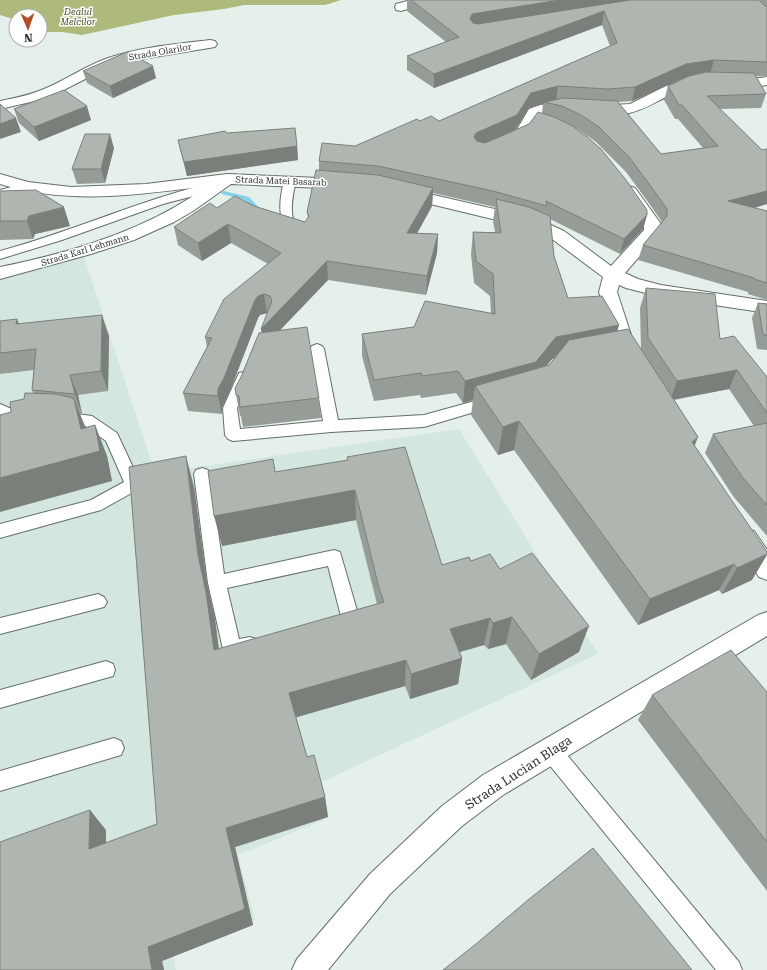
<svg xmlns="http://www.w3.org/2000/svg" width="767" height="970" viewBox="0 0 767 970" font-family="'Roboto Serif',serif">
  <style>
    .built { fill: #d3e6df }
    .forest { fill: #adba7b }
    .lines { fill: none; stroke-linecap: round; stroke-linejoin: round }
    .stream { fill: #84d1ee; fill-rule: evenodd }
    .service-casing { stroke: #646e6a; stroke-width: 2 }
    .minor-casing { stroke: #646e6a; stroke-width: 2 }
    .service { fill: #fff; fill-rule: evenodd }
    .minor { fill: #fff; fill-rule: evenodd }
    .wall { fill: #969d96; fill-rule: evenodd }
    .shaded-wall { fill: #7a7f7a }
    .building { fill: #afb6af; stroke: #7a7f7a }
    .labels { text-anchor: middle; stroke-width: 3; stroke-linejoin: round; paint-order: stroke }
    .far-park-label { font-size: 9px; font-style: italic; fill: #404819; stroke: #fff }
    .far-street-label { font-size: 9px; fill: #2d3230; stroke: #fff }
    .near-street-label { font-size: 13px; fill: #2d3230; stroke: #fff }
  </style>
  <rect width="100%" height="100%" fill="#e5f0eb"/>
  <!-- built -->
  <path class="built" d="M84 257 155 473 459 429 598 654 315 785 324 820 238 855 255 920 172 952 176 970H0V278Z"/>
  <!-- forest -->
  <path class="forest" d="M0 0H341L325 5H244L224 9 174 15 82 35 62 32H40V16H16V20L0 15Z"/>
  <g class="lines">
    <!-- stream -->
    <path class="stream" d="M224 191 249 197 265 214 262 216 260 215 245 200 222 194 221 193Z"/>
    <!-- service casing -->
    <g class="service-casing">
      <path id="service" d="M290 177 294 179 296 181C293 192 288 218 297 226 300 229 303 228 305 232L303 235 299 236 287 231C277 216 280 197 284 181L286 179Z
        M220 181 224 182 226 185 224 188 163 204 62 240 0 259V251C75 231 144 198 220 181Z
        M27 183 31 184 33 187 31 190 0 198V190Z
        M317 344 322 346 324 349 338 420 424 415 493 396 498 397 500 401 498 405 424 427 331 432 233 441 228 439 225 435 223 408 239 373 244 372 249 373 251 377 237 408 240 429 323 421 310 349 312 346Z
        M0 404 14 410 34 412 37 416 34 420C23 423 11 421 0 416Z
        M61 412 92 416 117 433 138 478 151 475 157 477 159 481 157 485 137 490 101 510 0 538V524L91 500 124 482 106 441 84 425 56 422 53 418 56 414Z
        M202 468 208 470 210 474 224 574 334 550 340 552 360 621 357 627 339 632 333 630 330 624 333 618 341 616 328 566 227 588 239 639 250 637 256 639 259 645 256 651C247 654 236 659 226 655L223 649 208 583 194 474 196 470Z
        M98 594 104 597 107 602 104 607 0 634V618Z
        M106 661 113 664 115 670 113 676 0 708V690Z
        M114 738 121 741 124 748 121 755 0 791V771Z
        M550 740 557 743 739 962 742 970H716L543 757 540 750 543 743Z"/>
    </g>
    <!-- minor casing -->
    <g class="minor-casing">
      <path id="minor" d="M411 0H430L428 3 401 11 396 10 395 7 396 4Z
        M210 40 215 41 217 44 215 47 124 62 99 72 48 98 0 109V101C15 98 30 95 44 89 66 80 85 66 108 58 140 47 176 44 210 40Z
        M729 76 752 79 767 77V85L752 87 724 83 722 80 724 77Z
        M693 78 698 79 700 82 698 85C687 88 676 92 666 97 654 103 643 110 629 113 599 118 569 104 540 115 533 130 520 149 500 144L497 141 500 138 516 131 529 109 540 105 567 102 613 105 630 104 666 86Z
        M0 174 28 182 71 187 146 184 227 174 344 179 350 181 352 184 350 187 344 189 231 184 193 211 174 222 134 240 91 254 0 279V267C70 253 150 229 207 186 137 195 69 205 0 184Z
        M629 186 635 188 661 224V231L658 235 625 273 638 279 661 285 767 301V313L661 297 626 288 619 285 617 292 636 350 641 359 638 364 631 366 624 364 616 351 599 292 603 277 552 239 526 227 397 196 395 193 397 190 403 188 538 219 564 231 611 266 644 230V224L621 191 623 188Z
        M746 529 754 531 767 550V580L759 577 734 538 738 531Z
        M767 612V636L503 795 462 826 390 894 328 970H292L297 959 370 874 442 806 483 775 758 615Z"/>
    </g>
    <!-- service -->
    <use href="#service" class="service"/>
    <!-- minor -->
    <use href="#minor" class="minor"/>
  </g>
  <!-- wall -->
  <path class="wall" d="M407 0H767V77L756 76 766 94 761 108 720 109 767 204 755 208 767 211V300L748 294V292L638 260 643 245 662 222 651 206 626 172 596 142 579 130 575 128 647 215 643 229 620 254 550 219 554 256 568 298 618 331 641 350 640 308 646 288 720 339 767 377V536L733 496 705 453 713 434 754 426 729 389 674 400 698 437 694 447 752 580 722 594 719 590 638 625 514 450 498 455 471 415 473 400 463 403 456 393 421 398 420 395 374 401 362 356V334L414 327 491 314 490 296 474 283 471 254 473 232H495L493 221 495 207 433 193 432 206 417 233 438 234 437 253 426 295 328 280 280 330 319 398 321 418 243 427 241 416H240L236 395 241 377 262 332 261 329 267 313 260 315 258 318 228 396 222 407V414L188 411 183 393 207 347 205 337 268 264 231 243 202 261 178 245 174 227 217 208 254 206 305 222 308 218 307 212 319 170V161L355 146 420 121H439L610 46 602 25 434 88 407 70V56L446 42 407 11ZM685 78 668 86 664 100 675 119H678L703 148 661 154 618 102 632 101 682 79ZM543 104 542 113 529 124 487 142 515 130 529 108ZM555 358 549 365 546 366 552 359Z
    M83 71 156 78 113 98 87 83Z
    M14 109 91 120 39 141 19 123Z
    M227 133 297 146 298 160 187 176 181 153 178 140Z
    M114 148 105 183 77 184 72 169Z
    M0 191 70 226 35 234 33 239 0 240Z
    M758 303 767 304V350L757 349 752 318Z
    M0 321 19 324 109 336 108 391 78 395 82 414H80L86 428 95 425 107 456 112 481 11 412 24 399 33 393 32 390 34 370 0 374Z
    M347 457 442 565 471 561 500 569 579 652 531 680 506 644 488 649 484 645 459 652 462 658 458 684 410 699 405 686 296 717 307 757 325 797 328 817 235 847 253 925 162 961 164 970H0L106 830V843L157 824 194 487 207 583 215 619 219 649 377 604 356 520 222 546 275 472 347 461Z
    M767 692V891L638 720 652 695Z"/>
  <!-- shaded-wall -->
  <path class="shaded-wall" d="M560 0H644L477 27 470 19 472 14 478 13Z
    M604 11 602 25 434 88V74Z
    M714 60 710 74 682 79 632 101 635 87 686 64Z
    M153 66 156 78 113 98 110 86Z
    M558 86 556 101 544 102 543 104 529 108 515 130 475 147 474 137 476 133 531 93Z
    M87 106 91 120 39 141 34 127Z
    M16 118 21 132 0 139V124Z
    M110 134 114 148 105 183 101 169Z
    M297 146 298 160 187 176 184 162Z
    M433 188 432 206 407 252V233Z
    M767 191V204L723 216 728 201Z
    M64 207 70 226 35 234 33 239 27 221 29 216Z
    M647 215 643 229 620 254 624 239Z
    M228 224 231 243 202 261 198 243Z
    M438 234 437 253 426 295 427 276Z
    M327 261 328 280 264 347 261 329Z
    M264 294 267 313 260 315 258 318 228 396 222 407V414L218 396V389L255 300 258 296Z
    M102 315 109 336 108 391 101 371Z
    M17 319 25 339 16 324Z
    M619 325 613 347 552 359 532 384 475 386 473 400 463 403 465 381 556 337Z
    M737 370 729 389 670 400 677 381Z
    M70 375 78 395 82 414 75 394Z
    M74 399 86 430 95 425 107 456 112 481 0 512V478L81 429Z
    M519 421 514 450 498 455 503 427Z
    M698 437 686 466 692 442Z
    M186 456 194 487 207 583 215 619 222 676 214 650 198 555Z
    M355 490 356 520 222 546 214 516Z
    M767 554V555L752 580 722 594 737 568Z
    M734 564 719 590 638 625 650 599Z
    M512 617 506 644 488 649 493 623Z
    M490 618 484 645 446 656 450 629Z
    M589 626 579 652 531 680 539 654Z
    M462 658 458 684 410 699 411 674Z
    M406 660 405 686 294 718 289 693Z
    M325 797 328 817 235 847 253 925 162 961 164 970H152L148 947 226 828Z
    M90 810 106 830V868L89 849Z"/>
  <!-- building -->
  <path class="building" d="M411 0H560L478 13 472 14 470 19 473 23 478 24 630 0H759L765 6 767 7V62L714 60 686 64 635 87 608 89 558 86 531 93 517 115 476 133 474 137 477 141 484 143 490 141 529 124 538 112 554 117 571 125 586 136 601 149 626 180 647 210V215L624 239 546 201 547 206 493 191 378 166 319 161 322 143 355 146 417 119 420 121 431 116 439 121 617 43 604 11 434 74 407 56 459 37Z
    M127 52 153 66 110 86 83 71Z
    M706 72 754 73 766 94 707 96 762 150 767 149V191L728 201 767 211V283L754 279V278L643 245 667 216V209L655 192 629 157 599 127 581 115 562 106 544 102 564 98 617 101 661 154 718 146 682 105H679L668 86 689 76Z
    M64 90 87 106 34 127 14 109Z
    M0 104 16 118 0 124Z
    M295 128 297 146 184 162 178 140 225 131 227 133Z
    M85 134H110L101 169H72Z
    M316 170 378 175 433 188 407 233 438 234 427 276 327 261 261 329 272 301 270 296 264 294 258 296 255 300 224 378 218 389V396L183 393 212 338 205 337 224 299 281 253 228 224 198 243 174 227 210 203 217 208 235 196 254 206 305 222 309 216 307 212Z
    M36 190 64 207 29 216 27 221H0V191Z
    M496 199 529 207 550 216 554 256 568 298 602 296 619 325 556 337 536 362 465 381 458 371 422 376 421 373 374 380 362 334 414 327 425 301 495 314 493 274 476 261 473 232 501 233Z
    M646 288 715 294 720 339 734 336 767 377V413L737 370 677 381 648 338Z
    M758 303 767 304V335H763Z
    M102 315 101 371 70 375 75 394 32 390 36 349 0 353V321L17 319 16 324Z
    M307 327 319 398 240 407 239 396 236 395 235 388 241 377 259 333Z
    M628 329 698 437 692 442 767 552V554L737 568 734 564 650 599 519 421 503 427 475 386 549 365 569 340Z
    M25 393 55 394 69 397 74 399 81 429 95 425 100 451 0 478V415L11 412 10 402 24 399Z
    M767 423V505L743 478 713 434Z
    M405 447 442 565 469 557 471 561 490 554 500 569 532 553 589 626 539 654 512 617 493 623 490 618 450 629 462 658 411 674 406 660 289 693 307 757 314 755 325 797 226 828 245 909 148 947 152 970H0V842L90 810 89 849 157 824 129 467 186 456 198 555 206 592 214 650 384 602 379 588 355 490 214 516 208 471 273 459 275 472 348 460 347 457Z
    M731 650 767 692V842L652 695Z
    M593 848 692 970H443L476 944 528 900Z"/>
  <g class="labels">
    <!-- far-park labels -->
    <g class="far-park-label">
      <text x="78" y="15">Dealul<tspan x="78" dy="10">Melcilor</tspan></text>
    </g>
    <!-- far-street labels -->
    <g class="far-street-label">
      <text transform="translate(160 52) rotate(-10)" y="3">Strada Olarilor</text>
      <text transform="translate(281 181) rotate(2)" y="3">Strada Matei Basarab</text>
      <text transform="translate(85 250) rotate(-17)" y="3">Strada Karl Lehmann</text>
    </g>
    <!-- near-street labels -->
    <g class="near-street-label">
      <text transform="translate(518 772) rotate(-33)" y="5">Strada Lucian Blaga</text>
    </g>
  </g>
  <!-- north arrow -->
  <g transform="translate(28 28) rotate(178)"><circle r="19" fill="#ffffff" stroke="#abadac"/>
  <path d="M0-3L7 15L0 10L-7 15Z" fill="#b34c27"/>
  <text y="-6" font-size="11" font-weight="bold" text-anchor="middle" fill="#2d3230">N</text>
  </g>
</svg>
